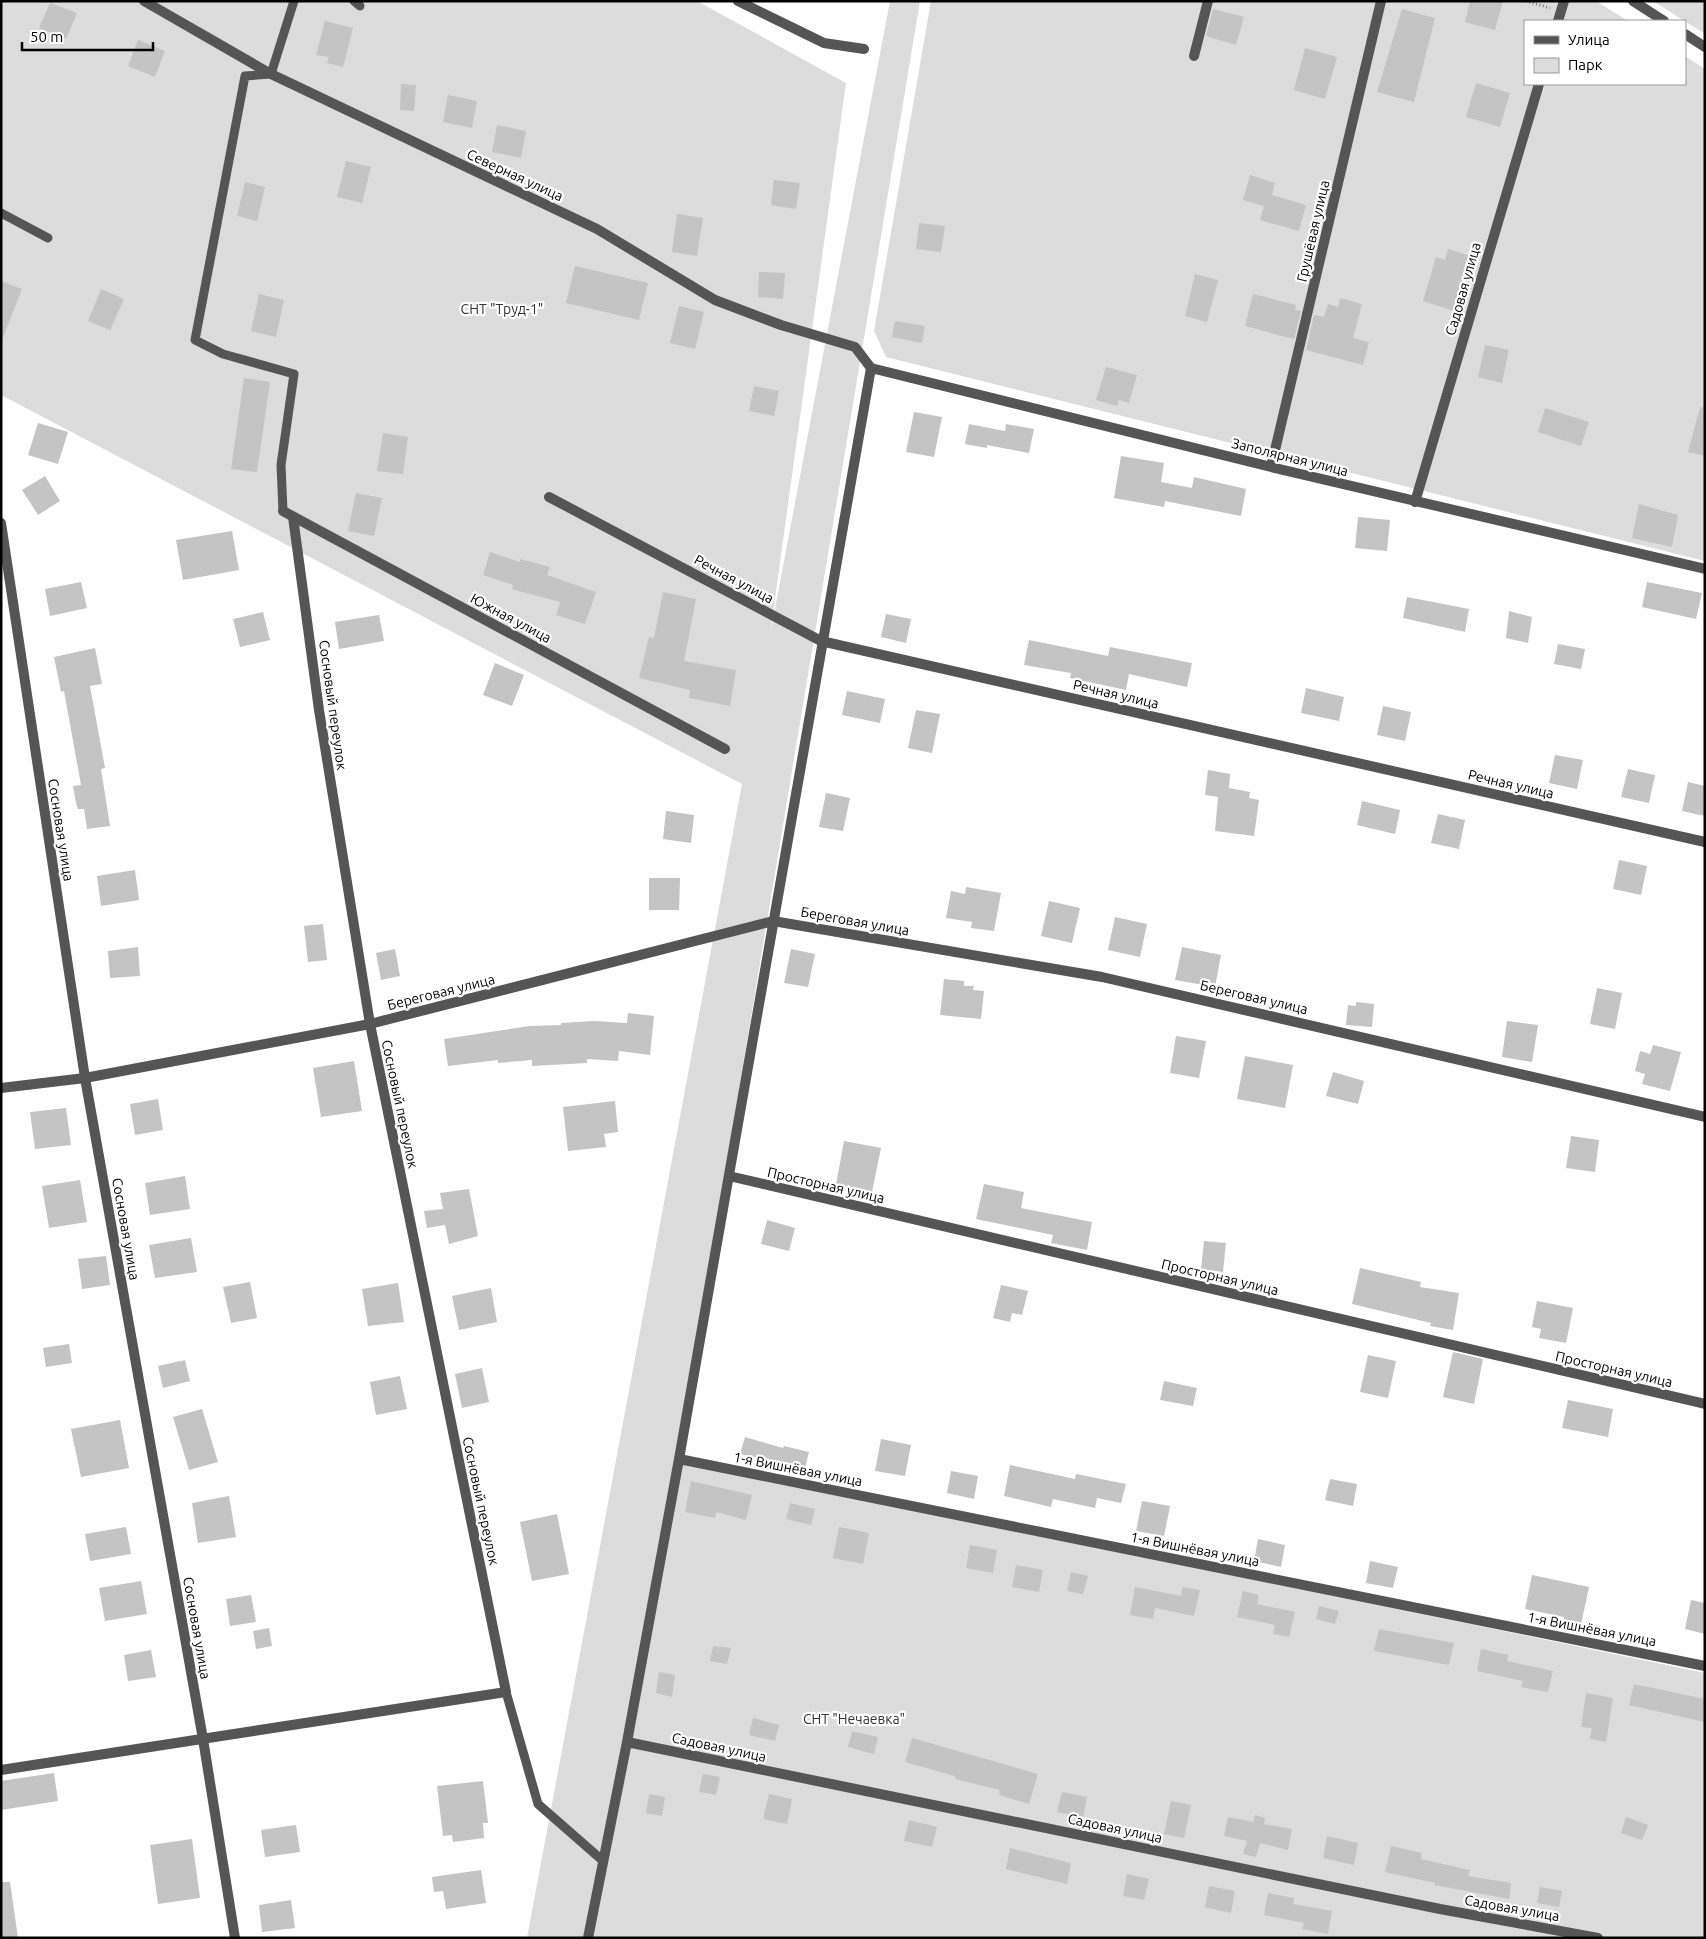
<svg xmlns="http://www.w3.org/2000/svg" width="1706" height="1939" viewBox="0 0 1706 1939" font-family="Ubuntu,sans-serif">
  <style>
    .green { fill: #dcdcdc }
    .building { fill: #c4c4c4 }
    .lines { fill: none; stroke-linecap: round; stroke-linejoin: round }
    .path { stroke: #777; stroke-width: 3; stroke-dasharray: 1 2.5; stroke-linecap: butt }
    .lane { stroke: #555; stroke-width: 9 }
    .street { stroke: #555; stroke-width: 10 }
    .labels { text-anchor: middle; stroke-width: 4.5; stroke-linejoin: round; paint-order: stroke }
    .street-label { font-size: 14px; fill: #000; stroke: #fff }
    .park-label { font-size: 14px; fill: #333; stroke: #fff }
  </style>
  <rect width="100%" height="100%" fill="#fff"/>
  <!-- green -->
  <path class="green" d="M1 1H697L846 83 770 635 890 1H920L698 1336 587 1938H527L742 784 1 395Z
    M931 1H1596L1628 21H1525V84H1685V56L1705 69V561L886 357 874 331Z
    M1653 1H1705V34Z
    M679 1459 1705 1673V1938H589Z"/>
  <!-- building -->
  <path class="building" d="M1470 1H1503L1495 30 1465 22Z
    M50 3 77 13 66 39 39 28Z
    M1213 9 1244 17 1236 45 1206 36Z
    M1402 9 1435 18 1414 102 1377 92Z
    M325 21 353 28 343 67 327 63 329 57 316 55Z
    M138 40 165 51 155 77 128 66Z
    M1305 48 1337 57 1325 99 1294 90Z
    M1476 83 1510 93 1500 127 1466 117Z
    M401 84 416 85 414 111 400 110Z
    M448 95 477 101 472 128 443 122Z
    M497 125 526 131 521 158 492 152Z
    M346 161 371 167 362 203 337 197Z
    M1250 175 1275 183 1272 195 1306 205 1299 231 1260 220 1264 206 1243 200Z
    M774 180 800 183 796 209 771 205Z
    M245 182 265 187 257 221 237 216Z
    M677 214 703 218 697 256 672 252Z
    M919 223 945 226 941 252 916 249Z
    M1448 249 1471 256 1454 311 1423 301 1436 257 1445 260Z
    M575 266 648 283 639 320 566 303Z
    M759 272 785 273 783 299 758 297Z
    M1195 274 1218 280 1207 322 1185 316Z
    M1 281 22 289 2 340H1Z
    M101 289 124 299 110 330 88 321Z
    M259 294 284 300 276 337 251 331Z
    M1253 294 1296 305 1295 310 1301 311 1294 339 1245 326Z
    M1340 298 1362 304 1353 338 1369 342 1363 365 1306 350 1314 315 1324 317 1328 304 1338 307Z
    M679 306 704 312 695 349 670 343Z
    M895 321 925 326 922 343 892 337Z
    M1485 345 1509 350 1502 383 1478 377Z
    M1106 367 1137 375 1129 403 1119 400 1117 406 1096 400Z
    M244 378 270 382 257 472 231 469Z
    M754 386 779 391 774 416 749 411Z
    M1700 407 1705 408V456L1688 452Z
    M1545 408 1589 422 1581 446 1538 432Z
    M914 412 942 417 934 457 906 452Z
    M38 423 68 432 58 464 28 455Z
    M969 424 1005 431 1006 424 1034 429 1029 453 987 445V448L965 444Z
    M383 433 408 437 403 474 377 471Z
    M1121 456 1164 463 1161 482 1192 488 1194 477 1246 489 1241 516 1165 501 1164 507 1114 498Z
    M45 476 60 501 38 515 22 490Z
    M356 493 382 498 374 536 348 531Z
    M1639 504 1678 515 1672 547 1632 538Z
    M1358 517 1390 520 1387 551 1355 548Z
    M232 531 239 570 183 580 176 540Z
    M490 552 520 562V559L550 567 547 575 596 592 585 624 556 615 560 602 512 589 513 585 483 575Z
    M81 582 87 608 50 616 45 589Z
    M1647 582 1702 593 1696 619 1642 607Z
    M663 592 696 599 684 661 736 670 730 706 689 698 690 690 639 678 649 637 654 638Z
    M1407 597 1469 609 1465 632 1403 618Z
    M1509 611 1532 617 1528 643 1506 638Z
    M263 612 270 640 240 647 233 619Z
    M886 614 911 619 906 643 881 637Z
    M379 615 384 641 339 649 335 622Z
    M1029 640 1108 656 1110 647 1192 663 1187 687 1129 674 1126 690 1070 678 1071 673 1024 665Z
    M1558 644 1585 649 1581 669 1554 664Z
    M95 648 102 684 90 686 105 768 101 769 110 826 87 829 84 809H78L76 803 73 786 81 785 64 691 61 692 54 657Z
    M495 663 524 675 512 706 483 695Z
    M1306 688 1344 697 1339 721 1301 713Z
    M847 691 885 699 880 723 842 715Z
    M1383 706 1411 712 1405 741 1377 735Z
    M916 710 940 714 932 753 908 748Z
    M1555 755 1583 760 1577 789 1549 783Z
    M1628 769 1655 775 1649 803 1621 797Z
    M1208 770 1230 774 1229 788 1250 792 1249 798 1259 800 1254 836 1215 831 1218 797 1205 795Z
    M1688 782 1705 786V816L1682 811Z
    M826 793 850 798 843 831 819 827Z
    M1362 801 1400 810 1395 834 1357 825Z
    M666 811 694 815 691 843 663 839Z
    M1438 814 1465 820 1459 849 1431 843Z
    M1619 860 1647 866 1641 895 1613 889Z
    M135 870 139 900 101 906 97 876Z
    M649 878H680L679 910H649Z
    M966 887 1001 893 994 931 971 928 972 922 946 918 951 891 965 894Z
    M1049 901 1080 908 1072 943 1041 936Z
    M1115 917 1147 924 1140 957 1108 950Z
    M323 924 327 960 308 962 304 926Z
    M138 947 140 976 110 978 108 951Z
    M1182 947 1221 955 1215 987 1175 980Z
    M395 949 400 976 381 980 376 953Z
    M791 949 815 954 808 987 784 983Z
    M944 979 964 981V986H974L973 990 984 991 981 1019 940 1015Z
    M1597 988 1622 993 1615 1029 1590 1024Z
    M1356 1002 1374 1004 1372 1027 1346 1025 1348 1005 1356 1006Z
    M628 1013 654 1016 650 1055 619 1051 618 1061 587 1059V1063L532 1066V1060L498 1063V1060L448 1066 444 1039 530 1026 561 1025V1023L594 1021 627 1023Z
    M1507 1021 1538 1025 1532 1062 1502 1057Z
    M1176 1036 1206 1041 1199 1078 1170 1073Z
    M1653 1045 1681 1052 1670 1091 1642 1084 1645 1074 1635 1071 1640 1051 1650 1054Z
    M1245 1056 1293 1065 1285 1108 1237 1099Z
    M354 1061 362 1111 321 1117 313 1068Z
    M1333 1072 1364 1081 1358 1104 1326 1096Z
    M158 1099 163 1130 135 1135 130 1104Z
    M615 1101 618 1132 604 1134 606 1147 568 1151 563 1107Z
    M66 1108 71 1145 35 1149 30 1112Z
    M1571 1136 1599 1140 1595 1172 1566 1168Z
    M844 1141 881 1148 872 1192 836 1185Z
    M185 1176 190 1209 150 1215 145 1183Z
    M80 1180 87 1222 49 1228 42 1186Z
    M984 1184 1024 1192 1021 1208 1092 1222 1087 1250 1051 1243 1053 1235 976 1219Z
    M469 1189 478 1236 449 1244 445 1225 427 1228 424 1211 443 1209 440 1193Z
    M767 1220 795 1228 789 1251 761 1244Z
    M191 1238 197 1272 155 1278 149 1245Z
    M1204 1241 1226 1243 1223 1272 1201 1269Z
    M106 1256 110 1285 82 1289 78 1259Z
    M1360 1268 1421 1282 1420 1287 1459 1293 1453 1330 1430 1326 1431 1323 1352 1304Z
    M250 1282 257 1318 231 1323 223 1287Z
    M398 1283 404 1322 368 1326 362 1289Z
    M1001 1285 1028 1291 1022 1315 1012 1313 1010 1322 993 1318Z
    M491 1288 497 1322 459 1330 452 1296Z
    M1537 1301 1573 1308 1566 1343 1539 1338 1541 1329 1532 1327Z
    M69 1344 72 1363 46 1367 43 1348Z
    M1453 1352 1483 1359 1474 1404 1443 1397Z
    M1368 1355 1396 1361 1388 1398 1360 1392Z
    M185 1360 190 1381 163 1388 158 1366Z
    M482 1368 489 1402 462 1408 455 1374Z
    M400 1376 407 1409 376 1415 370 1382Z
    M1164 1381 1197 1388 1193 1406 1160 1400Z
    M1568 1400 1613 1409 1608 1437 1562 1428Z
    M202 1409 218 1462 189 1470 173 1417Z
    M120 1420 129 1468 81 1477 71 1429Z
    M745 1437 783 1448 784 1446 809 1452 805 1468 740 1454Z
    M881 1439 911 1445 905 1476 875 1471Z
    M1010 1465 1075 1479 1076 1474 1126 1484 1121 1503 1097 1498 1095 1508 1053 1499 1051 1507 1004 1496Z
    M951 1471 978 1476 974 1499 947 1493Z
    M1330 1479 1357 1484 1353 1506 1325 1500Z
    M691 1481 752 1495 746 1520 716 1512 715 1518 685 1512Z
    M229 1496 236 1537 198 1543 192 1503Z
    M1142 1501 1170 1506 1164 1536 1136 1531Z
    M790 1503 815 1509 811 1525 786 1519Z
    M557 1514 569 1574 532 1581 520 1522Z
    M126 1527 131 1554 90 1561 85 1534Z
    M839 1527 869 1533 863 1564 833 1558Z
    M1258 1539 1285 1545 1281 1567 1254 1561Z
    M970 1545 997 1550 993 1573 966 1568Z
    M1370 1561 1398 1567 1393 1588 1366 1583Z
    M1016 1565 1043 1570 1039 1592 1012 1587Z
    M1071 1572 1088 1576 1083 1594 1067 1591Z
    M1532 1575 1589 1587 1579 1634 1562 1630 1564 1617 1525 1609Z
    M141 1581 147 1614 105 1621 99 1588Z
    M1135 1587 1181 1596 1183 1587 1200 1590 1194 1616 1155 1608 1153 1619 1130 1615Z
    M1243 1591 1259 1595 1257 1604 1295 1612 1289 1637 1273 1634 1275 1625 1237 1617Z
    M251 1595 256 1622 230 1626 226 1599Z
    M1691 1600 1705 1603V1634L1685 1629Z
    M1319 1606 1339 1611 1335 1624 1316 1619Z
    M269 1628 272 1646 256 1649 253 1631Z
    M1379 1629 1454 1643 1449 1665 1374 1651Z
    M713 1646 731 1648 727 1664 710 1661Z
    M1481 1649 1508 1655 1507 1661 1553 1671 1548 1692 1521 1687 1523 1681 1477 1671Z
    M151 1650 156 1677 128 1681 124 1655Z
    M659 1672 675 1675 672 1697 656 1693Z
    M1634 1684 1705 1699V1722L1629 1705Z
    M1586 1693 1613 1698 1606 1742 1590 1739 1592 1728 1581 1727Z
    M753 1718 779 1725 775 1741 749 1735Z
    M852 1731 878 1737 874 1754 848 1747Z
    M912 1738 1038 1774 1029 1804 999 1795 1000 1790 955 1779V1776L905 1762Z
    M54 1773 58 1801 1 1810V1781Z
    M703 1774 720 1777 716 1795 699 1792Z
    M483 1781 488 1823H483L484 1838 453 1842 452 1835 443 1836 437 1786Z
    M1062 1792 1087 1797 1083 1818 1057 1812Z
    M649 1794 665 1797 662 1816 646 1813Z
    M769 1794 792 1799 787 1824 763 1819Z
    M1171 1801 1191 1805 1184 1838 1164 1834Z
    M1255 1815 1265 1818 1264 1824 1292 1829 1288 1850 1260 1843 1256 1857 1243 1854 1247 1841 1224 1836 1228 1817 1253 1822Z
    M1626 1817 1648 1825 1642 1840 1621 1833Z
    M909 1820 937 1827 932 1847 904 1841Z
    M296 1825 300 1852 265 1857 261 1830Z
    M1327 1836 1358 1843 1354 1865 1323 1858Z
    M192 1839 200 1898 158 1904 150 1845Z
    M1391 1846 1422 1853 1421 1859 1470 1870 1468 1876 1511 1883 1509 1899 1434 1885 1435 1883 1385 1872Z
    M1010 1848 1071 1863 1067 1884 1006 1869Z
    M481 1870 486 1903 446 1909 443 1891 434 1892 432 1877Z
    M1127 1874 1149 1879 1144 1900 1123 1896Z
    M1 1882H10L18 1938H1Z
    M1209 1886 1235 1891 1231 1913 1205 1907Z
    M1540 1887 1562 1891 1559 1907 1537 1903Z
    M1268 1893 1294 1898 1293 1904 1332 1911 1328 1934 1302 1929 1304 1923 1264 1915Z
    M291 1900 295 1928 262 1932 259 1905Z"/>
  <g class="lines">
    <!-- path -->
    <path class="path" d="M1526 1 1550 8"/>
    <!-- lane -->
    <path class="lane" d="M354 1 360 6
      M1 213 48 238
      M283 511 281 465 294 374 223 354 195 340 245 76 271 74 294 1
      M506 1692 538 1804 602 1860"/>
    <!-- street -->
    <path class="street" d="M144 1 271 74 597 229 715 300 781 325 855 347 871 368
      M738 1 824 43 864 49
      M1633 1 1664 21
      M1558 21 1564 1
      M1685 34 1705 47
      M1194 56 1208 1
      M871 368 1271 467 1705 569
      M1271 467 1381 1
      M549 497 821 641 1705 842
      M1415 502 1539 84
      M283 511 725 749
      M1 523 85 1078 203 1739 235 1938
      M1 1088 85 1078 370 1024 773 921 1102 977 1705 1117
      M729 1176 1705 1404
      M679 1459 1705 1666
      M627 1742 1440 1909 1598 1938
      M1 1770 506 1692 370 1024 319 710 293 517
      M588 1938 627 1742 679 1459 871 368"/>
  </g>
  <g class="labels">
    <!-- street labels -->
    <g class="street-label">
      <text transform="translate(515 175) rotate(25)" y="5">Северная улица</text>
      <text transform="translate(1313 231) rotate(-77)" y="5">Грушёвая улица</text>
      <text transform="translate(1463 289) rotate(-74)" y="5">Садовая улица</text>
      <text transform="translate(1290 457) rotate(14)" y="5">Заполярная улица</text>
      <text transform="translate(734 579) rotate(28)" y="5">Речная улица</text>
      <text transform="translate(511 618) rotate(28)" y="5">Южная улица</text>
      <text transform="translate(1116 694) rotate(13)" y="5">Речная улица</text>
      <text transform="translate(333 705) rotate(82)" y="5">Сосновый переулок</text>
      <text transform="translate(1511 784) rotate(13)" y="5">Речная улица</text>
      <text transform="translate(61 830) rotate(81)" y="5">Сосновая улица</text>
      <text transform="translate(855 921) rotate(10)" y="5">Береговая улица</text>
      <text transform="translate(441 992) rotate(-14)" y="5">Береговая улица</text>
      <text transform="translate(1254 997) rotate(13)" y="5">Береговая улица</text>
      <text transform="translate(400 1104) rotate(78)" y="5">Сосновый переулок</text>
      <text transform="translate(826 1185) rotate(13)" y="5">Просторная улица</text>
      <text transform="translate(126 1229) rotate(80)" y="5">Сосновая улица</text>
      <text transform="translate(1220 1277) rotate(13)" y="5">Просторная улица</text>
      <text transform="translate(1614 1369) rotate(13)" y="5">Просторная улица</text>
      <text transform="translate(798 1469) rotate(11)" y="5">1-я Вишнёвая улица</text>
      <text transform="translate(481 1501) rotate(78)" y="5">Сосновый переулок</text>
      <text transform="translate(1195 1549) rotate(11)" y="5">1-я Вишнёвая улица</text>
      <text transform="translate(197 1628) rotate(80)" y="5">Сосновая улица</text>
      <text transform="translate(1592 1629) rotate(11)" y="5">1-я Вишнёвая улица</text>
      <text transform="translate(719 1747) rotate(12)" y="5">Садовая улица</text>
      <text transform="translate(1115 1828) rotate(12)" y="5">Садовая улица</text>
      <text transform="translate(1512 1908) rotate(10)" y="5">Садовая улица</text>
    </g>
    <!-- park labels -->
    <g class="park-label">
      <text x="502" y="314">СНТ "Труд-1"</text>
      <text x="854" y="1724">СНТ "Нечаевка"</text>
    </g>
  </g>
  <!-- border -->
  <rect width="1706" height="1939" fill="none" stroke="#000000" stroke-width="5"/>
  <!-- legend -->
  <rect x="1524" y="20" width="162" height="65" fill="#ffffff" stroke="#999999"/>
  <rect x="1534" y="36" width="25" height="8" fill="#555555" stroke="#999999"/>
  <text x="1568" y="45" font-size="15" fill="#000000">Улица</text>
  <rect x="1534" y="58" width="25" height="15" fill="#dcdcdc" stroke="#999999"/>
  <text x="1568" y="70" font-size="15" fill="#000000">Парк</text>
  <!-- scale -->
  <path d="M22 42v8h131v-8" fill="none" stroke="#000000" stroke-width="2.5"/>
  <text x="30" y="42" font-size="15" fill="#000000" stroke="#ffffff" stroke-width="4" paint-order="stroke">50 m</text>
</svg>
